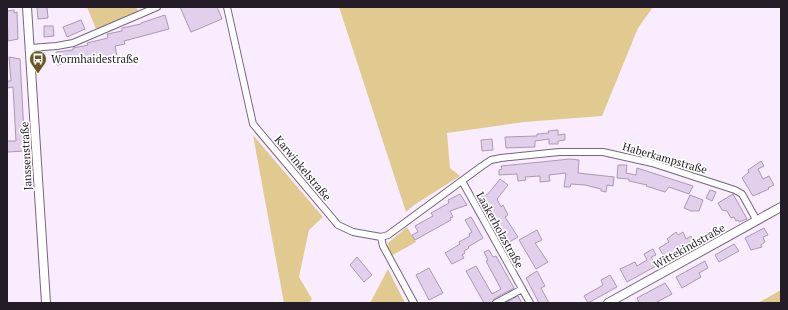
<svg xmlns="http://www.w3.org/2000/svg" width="788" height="310" viewBox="0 0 788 310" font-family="'PT Serif',serif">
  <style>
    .green { fill: #e0ca8f }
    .building { fill: #e2cfeb; stroke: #ab99b3 }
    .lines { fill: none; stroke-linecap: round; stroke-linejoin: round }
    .minor-casing { stroke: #76657e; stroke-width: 8 }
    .secondary-casing { stroke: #76657e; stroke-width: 10 }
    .minor { stroke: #fff; stroke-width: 6 }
    .secondary { stroke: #fff; stroke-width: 8 }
    .labels { text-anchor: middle; stroke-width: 3.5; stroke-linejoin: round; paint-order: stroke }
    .poi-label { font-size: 11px; fill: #241d27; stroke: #fff; text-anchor: start }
    .street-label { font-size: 11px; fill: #241d27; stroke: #fff }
  </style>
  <rect width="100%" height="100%" fill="#f8ecfe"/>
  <!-- green -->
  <path class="green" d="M87 7H136L138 11 96 29Z
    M339 7H653L638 28 602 116 524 122 447 133 450 168 460 176 414 205 406 212Z
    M253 135 323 217 309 230 299 277 312 299 309 303H284Z
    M407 227 416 242 391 256 387 249 388 243Z
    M388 269 405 303H370Z
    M781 290V303H758Z"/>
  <!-- building -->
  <path class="building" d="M37 7H47L48 18 38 19Z
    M180 7H217L222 19 191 32Z
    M14 10V13L17 12 18 39 8 41 7 11Z
    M165 15 169 29 124 41 125 44 115 46 117 56 101 59 100 55 57 65 56 52 73 50V48L88 45 87 43 108 38 107 34 122 31V28L141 24V23Z
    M81 20 85 29 67 37 63 27Z
    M44 26H53L54 36 44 37Z
    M9 57 20 59 25 151 8 152 7 149V141H16L13 87 7 88V81H11Z
    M558 130V135L565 134V140L558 141V144H549V139L535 141V147L506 148 505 137 537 136V134L549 133 548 131Z
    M492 139 493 150 482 151 481 140Z
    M570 159 579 160 578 173 614 177 613 186 607 185 606 192 601 191V189L585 185 571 184 570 187H564L566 173 549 175 550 181 540 182V176L525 177 526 180 518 181 517 174 499 175V170L502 169 501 166Z
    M761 161 764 166 758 169 763 179 769 176 774 185 768 188 769 189 753 196 742 178 749 172 748 170Z
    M618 165H627L626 173 636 175 637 168 693 186 689 194 669 187 665 192 646 186 647 185 629 181V179L617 178Z
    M500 179 508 185 497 199 501 207 503 205 508 215 505 217 518 237 506 244 481 197 488 194Z
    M710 190 716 192 712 201 706 198Z
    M460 194 467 205 450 211 453 217 450 218 451 220 415 240 412 235 418 232 415 226 433 216 431 213 449 203 448 200Z
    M733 194 747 219 739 222 738 220 736 221 734 217 731 218 727 211 722 210 718 203Z
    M690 195 703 200 699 211H691L684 208Z
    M471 217 483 238 468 247 469 248 464 251 465 253 462 255 464 258 452 264 445 253 460 244 459 242 470 236 469 234 472 232 465 220Z
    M764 228 768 235 763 237 765 242 761 245 762 247 751 250 745 238Z
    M537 230 542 240 535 243 548 262 536 269 519 240Z
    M676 232 678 235 683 232 686 239 691 236 695 244 666 260 659 248 669 242 667 239Z
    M734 244 739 251 719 262 715 255Z
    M653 249 656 255 651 257 656 266 627 282 620 269 635 262 637 266 647 260 644 254Z
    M489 250 493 257 496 256 514 288 494 299 492 303H484L466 271 476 266 492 294 501 289 486 261 488 260 484 252Z
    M357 257 372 275 364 282 350 265Z
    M705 261 708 268 699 273 701 277 682 288 676 277Z
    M429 268 443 293 429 300 416 275Z
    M537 271 545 286 541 288 549 303H539L526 278Z
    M610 275 617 287 588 303 584 296 603 285 601 280Z
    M665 283 672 294 655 303H639L637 298Z
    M518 296 522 303H505Z"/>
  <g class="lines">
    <!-- minor casing -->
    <g class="minor-casing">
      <path id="minor" d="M227 7 253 124 338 225 353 232 381 237
        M30 48 57 46 73 43 157 7
        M462 181 530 303
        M381 237 388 235 482 166 491 160 501 158 559 152H603L652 163 735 190 742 194 757 221
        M381 237 383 246 414 303
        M496 303 522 289"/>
    </g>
    <!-- secondary casing -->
    <g class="secondary-casing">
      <path id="secondary" d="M27 7 46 303
        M608 303 781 207"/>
    </g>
    <!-- minor -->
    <use href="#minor" class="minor"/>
    <!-- secondary -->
    <use href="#secondary" class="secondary"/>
  </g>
  <!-- icons -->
  <defs>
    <g id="bus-pin" transform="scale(0.9)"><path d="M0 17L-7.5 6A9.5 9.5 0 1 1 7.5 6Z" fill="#695725" stroke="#fff"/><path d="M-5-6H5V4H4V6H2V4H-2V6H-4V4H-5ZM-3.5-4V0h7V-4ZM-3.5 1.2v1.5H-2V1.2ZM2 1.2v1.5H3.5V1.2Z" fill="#fff"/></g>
  </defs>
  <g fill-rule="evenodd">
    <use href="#bus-pin" x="38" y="59"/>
  </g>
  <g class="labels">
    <!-- poi labels -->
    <g class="poi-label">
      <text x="51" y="63">Wormhaidestraße</text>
    </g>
    <!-- street labels -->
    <g class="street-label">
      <text transform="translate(26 156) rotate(-93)" y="4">Janssenstraße</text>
      <text transform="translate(665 158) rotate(16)" y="4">Haberkampstraße</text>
      <text transform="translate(303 168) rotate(50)" y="4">Karwinkelstraße</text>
      <text transform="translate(500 230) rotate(61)" y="4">Laakerholzstraße</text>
      <text transform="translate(689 246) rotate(-29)" y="4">Wittekindstraße</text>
    </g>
  </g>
  <!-- border -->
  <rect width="788" height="310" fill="none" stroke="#241d27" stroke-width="16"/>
</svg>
